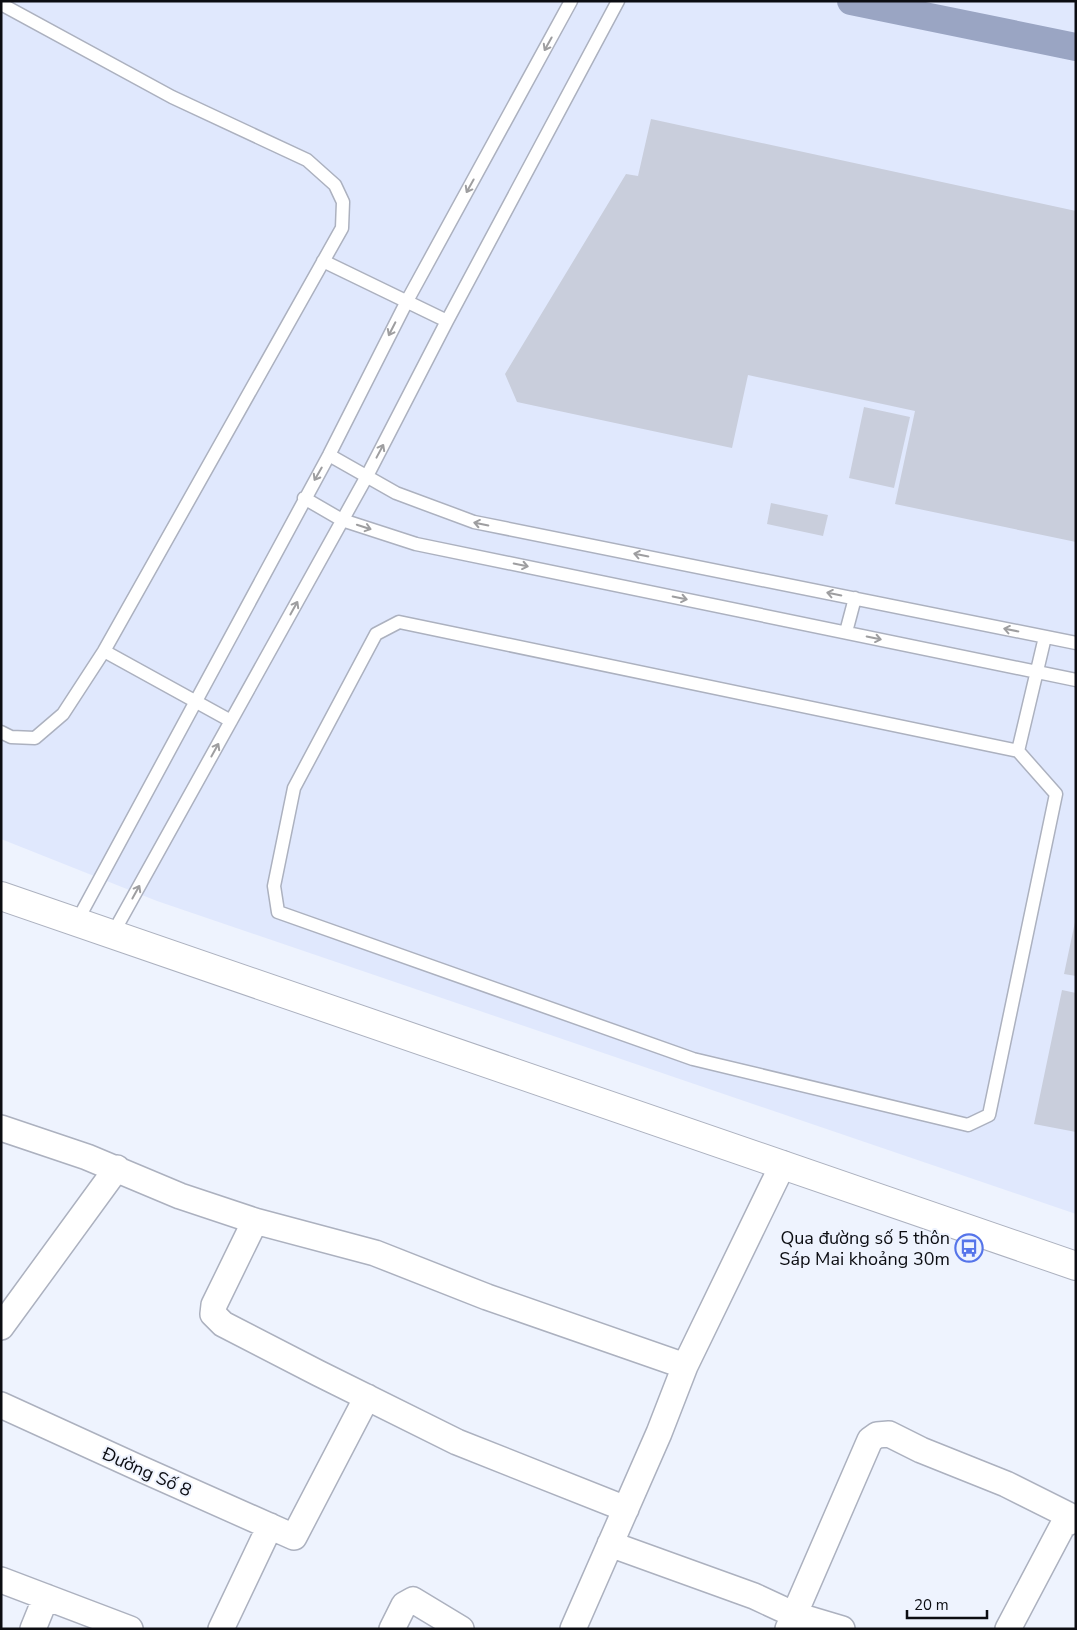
<svg xmlns="http://www.w3.org/2000/svg" width="1077" height="1630" viewBox="0 0 1077 1630" font-family="'Nunito Sans',sans-serif">
  <style>
    .built { fill: #e0e8fd }
    .lines { fill: none; stroke-linecap: round; stroke-linejoin: round }
    .canal { stroke: #9aa5c3; stroke-width: 28 }
    .building { fill: #c9cedc }
    .lane-casing { stroke: #acb1bf; stroke-width: 15 }
    .street-casing { stroke: #acb1bf; stroke-width: 28 }
    .secondary-casing { stroke: #acb1bf; stroke-width: 30 }
    .lane { stroke: #fff; stroke-width: 12 }
    .street { stroke: #fff; stroke-width: 25 }
    .secondary { stroke: #fff; stroke-width: 28 }
    .oneway { stroke: #9e9ea0 }
    .labels { text-anchor: middle; stroke-width: 4; stroke-linejoin: round; paint-order: stroke }
    .poi-label { font-size: 18px; fill: #0c0d12; stroke: #eef3fe; text-anchor: end }
    .street-label { font-size: 18px; fill: #0c0d12; stroke: #eef3fe }
  </style>
  <rect width="100%" height="100%" fill="#eef3fe"/>
  <!-- built -->
  <path class="built" d="M1 1H1076V1214L157 901 1 839Z"/>
  <g class="lines">
    <!-- canal -->
    <path class="canal" d="M851 1 1076 47"/>
  </g>
  <!-- building -->
  <path class="building" d="M651 119 1076 211V542L895 504 915 411 748 375 732 448 517 402 505 374 626 174 638 176Z
    M864 407 910 417 894 488 849 478Z
    M771 503 828 515 823 536 767 524Z
    M1075 922H1076V976L1064 974Z
    M1062 990 1076 993V1132L1034 1124Z"/>
  <g class="lines">
    <!-- lane casing -->
    <g class="lane-casing">
      <path id="lane" d="M1 4 172 97 307 160 335 185 343 202 342 228 104 651 63 714 35 738 11 737 1 732
        M323 261 447 321
        M329 455 396 493 474 522 1076 643
        M304 498 342 520 416 544 1076 680
        M846 632 855 598
        M104 651 231 721
        M1018 751 399 622 376 634 294 788 274 886 278 912 693 1059 968 1125 989 1115 1056 794 1018 751 1045 637
        M76 923 329 455 407 301 571 1
        M112 935 367 476 447 321 618 1"/>
    </g>
    <!-- street casing -->
    <g class="street-casing">
      <path id="street" d="M1 1128 87 1157 180 1196 255 1221 375 1253 487 1297 685 1366
        M255 1221 214 1305 213 1314 223 1324 318 1373 457 1442 626 1509
        M1 1327 117 1168
        M1 1405 139 1468 294 1537 367 1397
        M610 1544 754 1596 795 1615 842 1629
        M1 1580 130 1629
        M33 1629 46 1597
        M221 1629 270 1526
        M392 1629 404 1605 413 1600 461 1629
        M573 1629 659 1433 685 1366 783 1164
        M788 1629 870 1440 877 1435 889 1434 921 1450 1006 1484 1074 1518
        M1008 1629 1063 1525 1076 1519"/>
    </g>
    <!-- secondary casing -->
    <g class="secondary-casing">
      <path id="secondary" d="M1 896 1076 1266"/>
    </g>
    <!-- lane -->
    <use href="#lane" class="lane"/>
    <!-- street -->
    <use href="#street" class="street"/>
    <!-- secondary -->
    <use href="#secondary" class="secondary"/>
  </g>
  <!-- one-way arrows -->
  <defs><path id="oneway-shaft" d="M-6 0H5M1.5-3L5.5 0L1.5 3" fill="none" stroke-width="1.6" stroke-linecap="round" stroke-linejoin="round" transform="scale(1.25)"/></defs>
  <g class="oneway">
    <use href="#oneway-shaft" transform="translate(548 44) rotate(119)"/>
    <use href="#oneway-shaft" transform="translate(470 186) rotate(119)"/>
    <use href="#oneway-shaft" transform="translate(392 329) rotate(117)"/>
    <use href="#oneway-shaft" transform="translate(380 451) rotate(-62)"/>
    <use href="#oneway-shaft" transform="translate(318 474) rotate(120)"/>
    <use href="#oneway-shaft" transform="translate(481 524) rotate(-168)"/>
    <use href="#oneway-shaft" transform="translate(364 527) rotate(18)"/>
    <use href="#oneway-shaft" transform="translate(641 555) rotate(-169)"/>
    <use href="#oneway-shaft" transform="translate(521 565) rotate(12)"/>
    <use href="#oneway-shaft" transform="translate(834 594) rotate(-169)"/>
    <use href="#oneway-shaft" transform="translate(680 598) rotate(12)"/>
    <use href="#oneway-shaft" transform="translate(294 608) rotate(-61)"/>
    <use href="#oneway-shaft" transform="translate(1011 630) rotate(-169)"/>
    <use href="#oneway-shaft" transform="translate(874 638) rotate(12)"/>
    <use href="#oneway-shaft" transform="translate(215 750) rotate(-61)"/>
    <use href="#oneway-shaft" transform="translate(136 892) rotate(-61)"/>
  </g>
  <!-- icons -->
  <defs>
    <g id="bus-ring" transform="scale(1.4375)"><circle r="9.5" fill="#eef3fe" stroke="#5574ea" stroke-width="1.5"/><path d="M-5-6H5V4H4V6H2V4H-2V6H-4V4H-5ZM-3.5-4V0h7V-4ZM-3.5 1.2v1.5H-2V1.2ZM2 1.2v1.5H3.5V1.2Z" fill="#5574ea"/></g>
  </defs>
  <g fill-rule="evenodd">
    <use href="#bus-ring" x="969" y="1248"/>
  </g>
  <g class="labels">
    <!-- poi labels -->
    <g class="poi-label">
      <text x="950" y="1244">Qua đường số 5 thôn<tspan x="950" dy="21">Sáp Mai khoảng 30m</tspan></text>
    </g>
    <!-- street labels -->
    <g class="street-label">
      <text transform="translate(147 1472) rotate(24)" y="6">Đường Số 8</text>
    </g>
  </g>
  <!-- border -->
  <rect width="1077" height="1630" fill="none" stroke="#0c0d12" stroke-width="5"/>
  <!-- scale -->
  <path d="M907 1610v8h80v-8" fill="none" stroke="#0c0d12" stroke-width="2.5"/>
  <text x="914" y="1610" font-size="15" fill="#0c0d12" stroke="#eef3fe" stroke-width="4" paint-order="stroke">20 m</text>
</svg>
